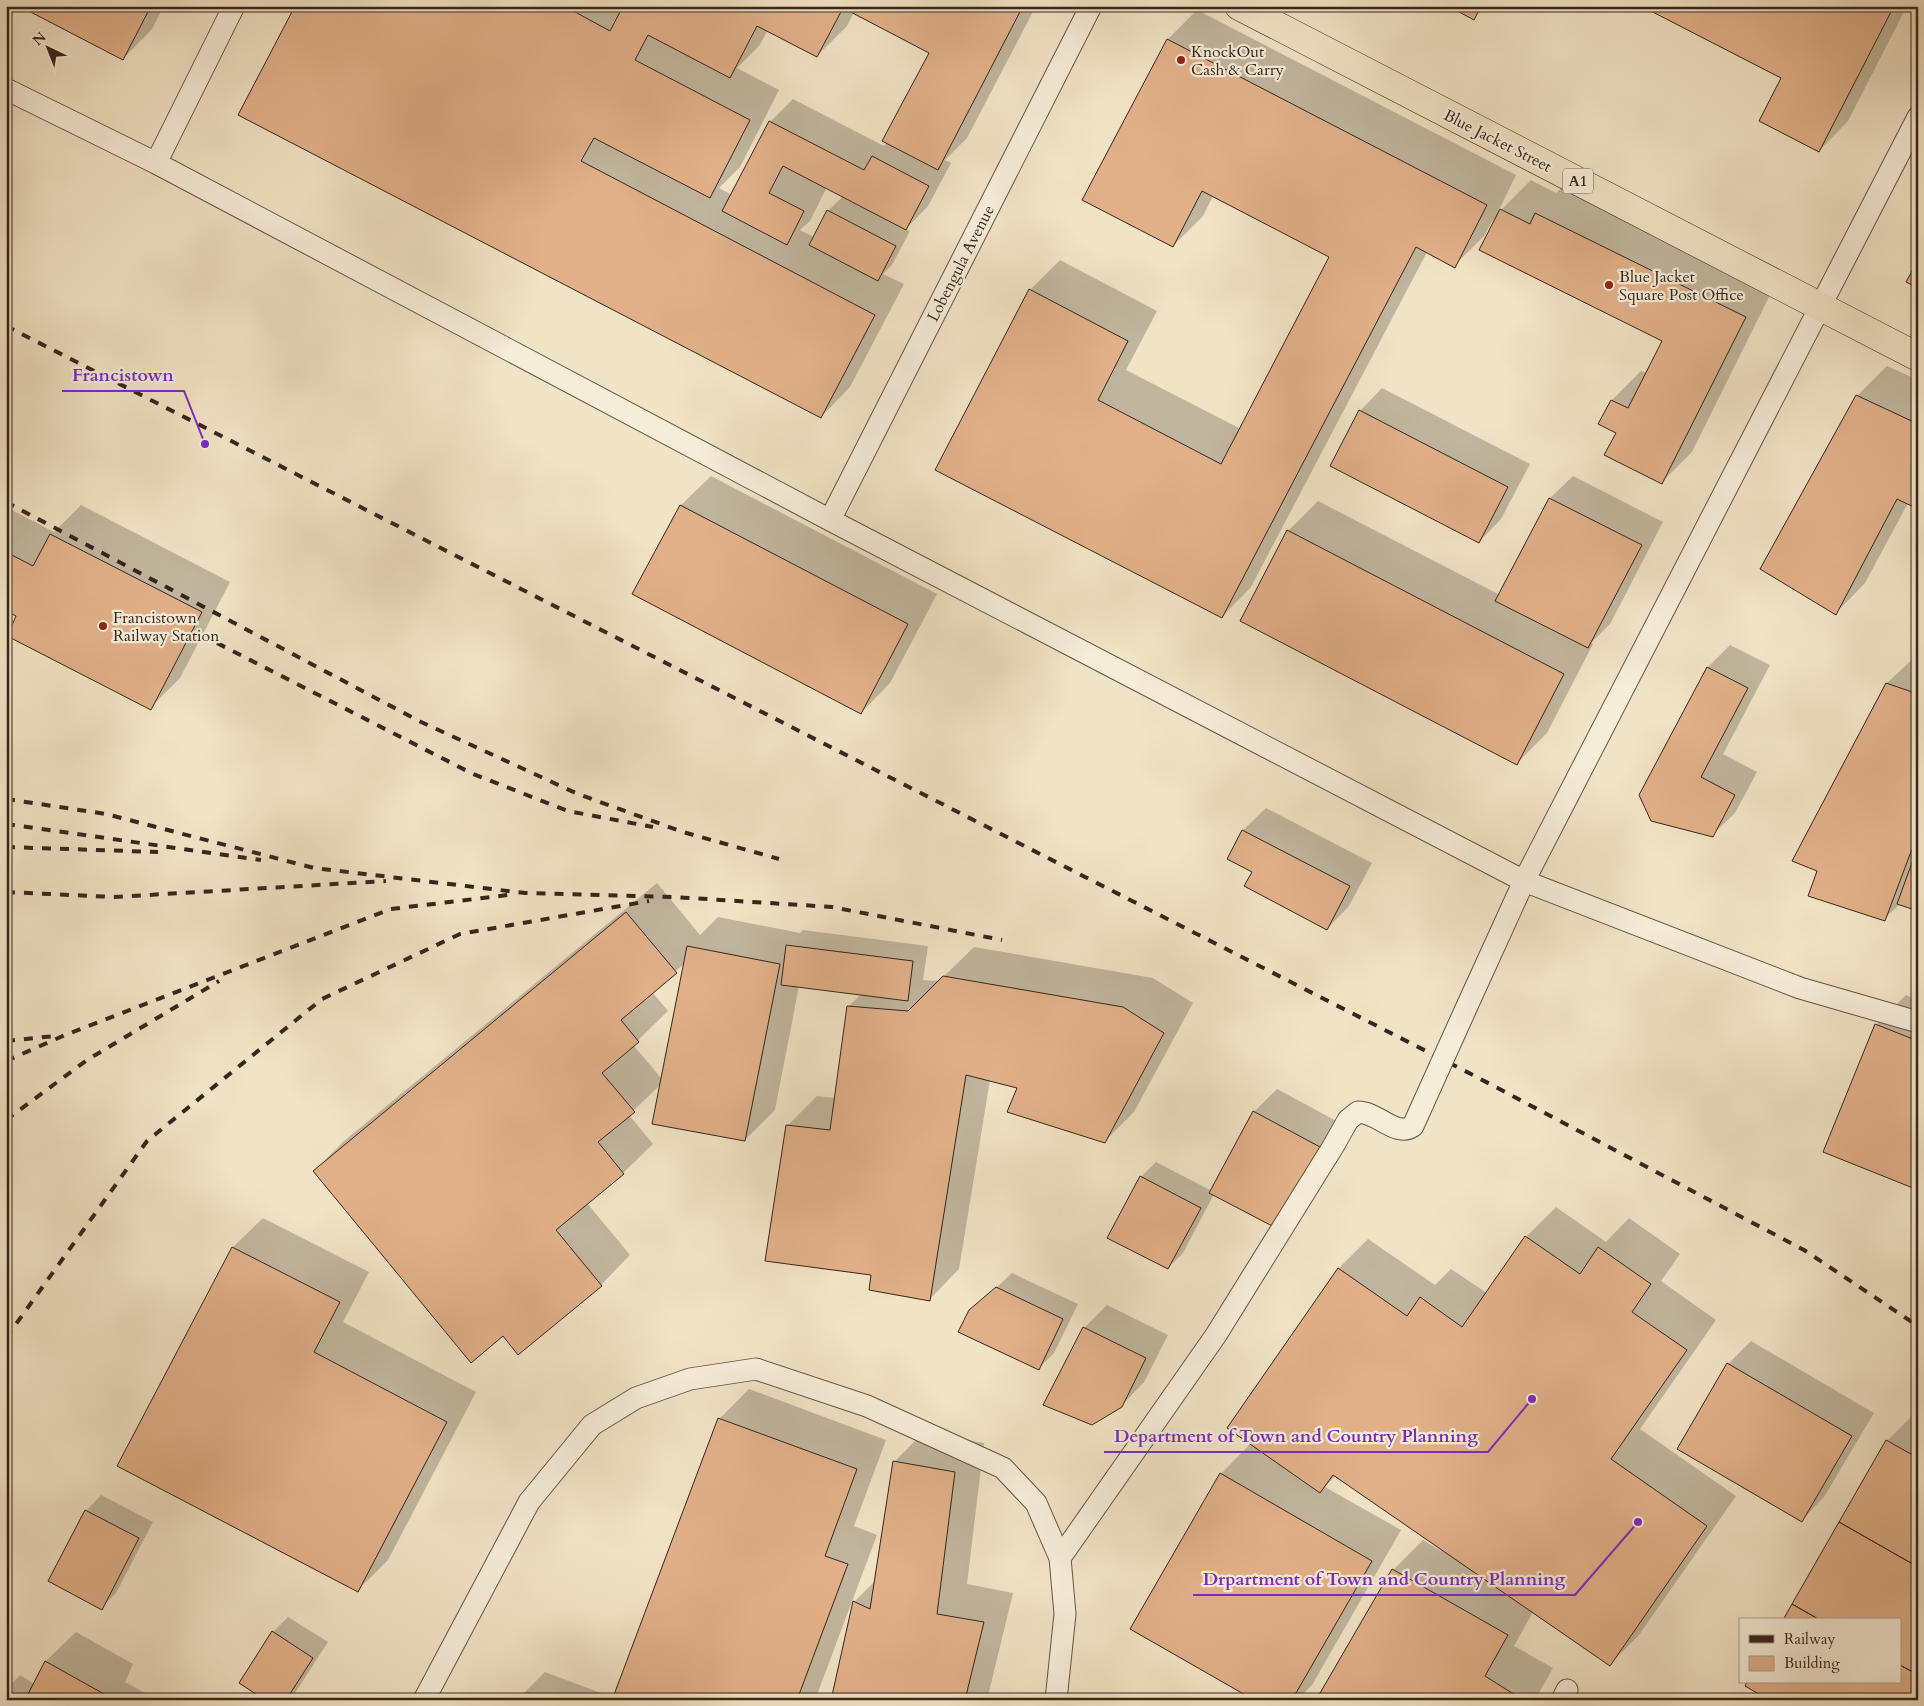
<svg xmlns="http://www.w3.org/2000/svg" width="1924" height="1706" viewBox="0 0 1924 1706" font-family="Cardo,serif">
  <style>
    .shadow { fill: #0003; fill-rule: evenodd }
    .building { fill: #e1b089; stroke: #37251b }
    .lines { fill: none; stroke-linecap: round; stroke-linejoin: round }
    .service-casing { stroke: #665446; stroke-width: 23 }
    .trunk-casing { stroke: #37251b; stroke-width: 29 }
    .service { stroke: #f6edd9; stroke-width: 21 }
    .trunk { stroke: #f1e3c5; stroke-width: 28 }
    .rail { stroke: #37251b; stroke-width: 4; stroke-dasharray: 9 9; stroke-linecap: butt }
    .service-bridge-casing { stroke: #665446; stroke-width: 23; stroke-linecap: butt }
    .service-bridge { stroke: #f6edd9; stroke-width: 21 }
    .poi-dot { fill: #8f2418; stroke: #f6edd9; stroke-width: 2 }
    .labels { text-anchor: middle; stroke-width: 4.5; stroke-linejoin: round; paint-order: stroke }
    .shield { fill: #f6edd9; stroke: #706154; stroke-width: 1 }
    .shield-label { font-size: 15px; font-weight: bold; fill: #37251b }
    .poi-label { font-size: 16px; fill: #37251b; stroke: #f6edd9; text-anchor: start }
    .street-label { font-size: 16px; fill: #37251b; stroke: #f6edd9 }
    .leader { fill: none; stroke: #7b2cbf; stroke-width: 2 }
    .callout-dot { fill: #7b2cbf; stroke: #f6edd9; stroke-width: 2 }
    .callout-label { font-size: 18px; text-anchor: middle; font-weight: bold; fill: #7b2cbf; stroke: #f6edd9; stroke-width: 4.5; stroke-linejoin: round; paint-order: stroke }
  </style>
  <rect width="100%" height="100%" fill="#f1e3c5"/>
  <filter id="stains"><feTurbulence type="fractalNoise" baseFrequency=".004" numOctaves="4"/><feColorMatrix values="0 0 0 0 .2 0 0 0 0 .09 0 0 0 0 .02 0 0 0 .5 -.17"/></filter>
  <radialGradient id="worn" r=".72"><stop offset=".6" stop-color="#630" stop-opacity="0"/><stop offset="1" stop-color="#630" stop-opacity=".3"/></radialGradient>
  <!-- shadow -->
  <path class="shadow" d="M22 6H164L152 29 123 59Z
    M296 6H1036L967 138 945 160 951 163 928 206 906 229 910 231 892 265 883 274 904 284 850 387 821 417ZM854 12 930 53 888 142 884 146 793 99 770 122 732 195 719 188 740 167 779 90 737 68 759 46 768 30 817 56 847 26ZM827 187 843 196 828 211 814 237 800 230 810 221Z
    M1373 6H1388L1383 11Z
    M1450 6H1486L1474 18Z
    M1644 6H1907L1848 121 1819 151 1783 77Z
    M1197 10 1516 175 1497 214 1531 180 1556 193 1566 184 1774 287 1692 452 1662 482 1617 432 1612 400 1641 371 1647 373 1663 340 1493 220 1484 236 1454 266 1427 252 1251 587 1222 617 1030 290 1060 260 1157 311 1126 370 1241 429 1331 257 1213 196 1203 216 1173 246 1168 39Z
    M1887 366 1918 380V508L1908 503 1865 583 1836 613 1857 396Z
    M1382 388 1530 464 1501 519 1479 542 1360 411Z
    M711 476 937 594 890 683 861 713 681 505Z
    M1573 476 1663 522 1610 624 1591 643 1593 644 1547 733 1517 763 1288 531 1318 501 1500 595 1550 498Z
    M81 505 230 582 180 678 150 708 18 616 6 610V507L54 532Z
    M1730 645 1770 665 1723 754 1757 772 1735 813 1712 835 1652 820 1708 667Z
    M1918 654V910L1900 904 1884 919 1819 871 1794 860 1887 683Z
    M1266 808 1372 863 1349 906 1327 929 1253 871 1229 858 1243 830Z
    M657 883 700 935 718 917 800 933 803 930 928 946 923 980 939 981 974 947 1153 978 1193 1003 1134 1112 1104 1142 1019 1087 990 1080 959 1269 930 1299 873 1274 787 1126 817 1096 836 1098 848 1007 861 994 799 986 775 1110 745 1140 661 1084 629 1115 653 1144 623 1173 587 1203 630 1255 601 1285 503 1334 314 1171 344 1141ZM685 963 662 1079 633 1045 668 1011 652 992Z
    M1906 995 1918 1000V1189L1876 1025Z
    M1277 1089 1342 1124 1298 1204 1214 1194 1183 1253 1168 1268 1141 1177 1156 1162 1212 1191 1254 1112Z
    M1556 1207 1606 1242 1629 1218 1680 1254 1661 1281 1716 1320 1640 1429 1736 1496 1639 1635 1609 1665 1533 1612 1514 1646 1553 1668 1535 1700H1318L1393 1570 1423 1540 1441 1551 1442 1549 1336 1475 1325 1487 1401 1530 1312 1685 1297 1700H1257L1221 1474 1251 1443 1339 1268 1368 1239 1435 1285 1451 1269 1487 1293 1526 1237Z
    M263 1218 369 1272 343 1322 476 1392 388 1560 358 1590 119 1466 233 1247Z
    M6 1223 13 1233 6 1240Z
    M1012 1273 1078 1304 1054 1353 1039 1368 982 1301Z
    M1107 1305 1168 1335 1144 1382 1121 1406 1084 1328Z
    M1751 1341 1874 1413 1824 1497 1802 1520 1679 1448 1728 1364Z
    M749 1389 886 1440 854 1526 877 1535 815 1700H517L545 1672 614 1698 719 1419Z
    M1917 1411 1918 1412V1700L1900 1682V1620L1887 1441Z
    M924 1432 984 1443 967 1584 1013 1593 987 1700H832L854 1602 876 1580 894 1462Z
    M101 1495 153 1522 116 1593 101 1608 49 1581 86 1511Z
    M288 1617 328 1642 295 1693 288 1700H268L273 1632Z
    M76 1632 133 1664 125 1682 158 1700H6V1689L20 1675 34 1684 46 1661Z"/>
  <!-- building -->
  <path class="building" d="M19 6H151L123 60Z
    M295 6H564L610 31 620 12 609 6H1023L938 170 882 141 929 53 843 8 817 57 757 26 730 78 648 35 635 60 750 120 710 198 594 138 581 161 875 315 821 418 238 115Z
    M1448 6H1481L1474 20Z
    M1641 6H1894L1819 152 1759 121 1781 78Z
    M1167 39 1487 205 1455 268 1416 247 1222 618 935 470 1029 289 1128 341 1098 400 1221 464 1329 257 1202 191 1173 247 1082 200Z
    M769 121 864 170 872 156 929 186 906 230 783 166 769 193 804 211 787 245 722 211Z
    M1500 209 1530 224 1535 213 1746 317 1662 484 1604 455 1616 433 1598 424 1611 400 1628 408 1662 341 1479 250Z
    M827 210 896 246 878 281 809 245Z
    M1918 260V288L1906 282Z
    M1856 395 1918 424V509L1897 499 1836 615 1760 569Z
    M1359 410 1508 487 1479 543 1330 466Z
    M1549 498 1642 545 1588 648 1495 601Z
    M680 505 908 624 861 714 632 594Z
    M1287 530 1564 674 1517 765 1240 621Z
    M50 534 202 612 151 710 7 636 16 616 6 611V552L33 566Z
    M1707 667 1748 688 1701 777 1735 795 1713 837 1651 821 1639 795Z
    M1886 683 1918 694V833L1885 921 1808 896 1817 871 1792 861Z
    M1242 830 1350 886 1327 930 1244 886 1252 872 1227 859Z
    M1918 846V911L1897 904Z
    M626 912 677 973 621 1020 639 1042 602 1073 635 1112 598 1142 624 1174 556 1230 602 1286 518 1355 503 1336 471 1363 313 1171Z
    M786 945 913 961 908 1001 781 985Z
    M687 946 780 964 745 1141 652 1124Z
    M943 976 1123 1007 1164 1033 1105 1143 1007 1112 1017 1088 966 1075 930 1301 869 1290 871 1275 765 1261 786 1125 830 1130 847 1006 908 1011Z
    M1875 1024 1918 1041V1190L1823 1152Z
    M1253 1111 1320 1147 1276 1228 1209 1193Z
    M1140 1176 1201 1208 1168 1269 1107 1238Z
    M1525 1236 1580 1274 1598 1247 1651 1284 1632 1312 1687 1350 1611 1459 1707 1526 1610 1666 1333 1475 1320 1493 1227 1428 1338 1268 1407 1316 1420 1297 1462 1327Z
    M232 1247 340 1302 314 1352 447 1422 358 1592 117 1466Z
    M996 1287 1063 1319 1039 1370 958 1332 969 1310Z
    M1083 1327 1146 1358 1122 1407 1092 1425 1043 1405Z
    M1727 1363 1852 1436 1802 1522 1677 1449Z
    M718 1418 857 1469 825 1556 848 1564 797 1700H612Z
    M1886 1440 1918 1458V1567L1839 1522Z
    M893 1461 955 1472 937 1614 984 1622 965 1700H831L853 1601 870 1609Z
    M1220 1473 1372 1561 1292 1700H1254L1130 1629Z
    M85 1510 139 1538 102 1610 48 1581Z
    M1839 1522 1918 1567V1675L1900 1665V1620H1820L1792 1604Z
    M1392 1569 1508 1635 1485 1676 1523 1700H1316Z
    M1792 1604 1820 1620H1783Z
    M272 1631 313 1658 286 1700H265L239 1683Z
    M45 1661 104 1694 101 1700H25Z
    M1900 1665 1918 1675V1700H1769L1745 1686 1747 1682H1900Z"/>
  <g class="lines">
    <!-- service casing -->
    <g class="service-casing">
      <path id="service" d="M6 89 156 163 830 520 1524 881 1800 988 1918 1022
        M156 163 234 6
        M830 520 1091 6
        M1468 1004 1524 881 1918 117
        M1060 1558 1216 1335 1334 1145
        M424 1700 529 1502 592 1425 636 1398 690 1379 756 1369 867 1406 1003 1468 1036 1503 1060 1558 1065 1614 1056 1700
        M1562 1700 1567 1690"/>
    </g>
    <!-- trunk casing -->
    <g class="trunk-casing">
      <path id="trunk" d="M1239 6 1918 357"/>
    </g>
    <!-- service -->
    <use href="#service" class="service"/>
    <!-- trunk -->
    <use href="#trunk" class="trunk"/>
    <!-- rail -->
    <path class="rail" d="M6 326 1471 1074 1804 1250 1918 1326
      M6 502 419 721 578 794 683 832 779 859
      M217 643 473 774 568 811 653 827
      M6 799 106 814 314 868 525 893 674 897 832 907 1002 940
      M6 824 261 860
      M6 847 158 852
      M6 892 114 897 386 881
      M6 1041 55 1036
      M6 1061 65 1035 391 909 508 895
      M6 1120 87 1060 219 981
      M6 1338 147 1141 322 999 460 934 649 901"/>
    <!-- service-bridge casing -->
    <g class="service-bridge-casing">
      <path id="service-bridge" d="M1334 1145 1348 1120 1358 1112C1378 1112 1396 1138 1413 1126L1468 1004"/>
    </g>
    <!-- service-bridge -->
    <use href="#service-bridge" class="service-bridge"/>
  </g>
  <!-- markers -->
  <g class="poi-dot">
    <circle cx="1181" cy="60" r="5"/>
    <circle cx="1609" cy="285" r="5"/>
    <circle cx="103" cy="626" r="5"/>
  </g>
  <g class="labels">
    <!-- shield labels -->
    <rect class="shield" x="1563" y="168.5" width="30" height="25" rx="4"/>
    <g class="shield-label">
      <text x="1578" y="186">A1</text>
    </g>
    <!-- poi labels -->
    <g class="poi-label">
      <text x="1191" y="57">KnockOut<tspan x="1191" dy="18">Cash &amp; Carry</tspan></text>
      <text x="1619" y="282">Blue Jacket<tspan x="1619" dy="18">Square Post Office</tspan></text>
      <text x="113" y="623">Francistown<tspan x="113" dy="18">Railway Station</tspan></text>
    </g>
    <!-- street labels -->
    <g class="street-label">
      <text transform="translate(1498 140) rotate(27)" y="6">Blue Jacket Street</text>
      <text transform="translate(960 263) rotate(-63)" y="6">Lobengula Avenue</text>
    </g>
  </g>
  <!-- callouts -->
  <path class="leader" d="M205 444L184 391H62M1532 1399L1488 1452H1104M1638 1522L1575 1595H1193"/>
  <g class="callout-dot">
    <circle cx="205" cy="444" r="5"/>
    <circle cx="1532" cy="1399" r="5"/>
    <circle cx="1638" cy="1522" r="5"/>
  </g>
  <g class="callout-label">
    <text x="123" y="381">Francistown</text>
    <text x="1296" y="1442">Department of Town and Country Planning</text>
    <text x="1384" y="1585">Drpartment of Town and Country Planning</text>
  </g>
  <!-- margin -->
  <rect width="1924" height="1706" fill="none" stroke="#f1e3c5" stroke-width="25"/>
  <rect x="8" y="8" width="1909" height="1691" fill="none" stroke="#37251b" stroke-width="2.5"/>
  <rect x="12" y="12" width="1899" height="1681" fill="none" stroke="#37251b"/>
  <!-- legend -->
  <rect x="1739" y="1618" width="162" height="65" fill="#f6edd9" stroke="#aa9d8d"/>
  <rect x="1749" y="1635" width="25" height="8" fill="#37251b" stroke="#aa9d8d"/>
  <text x="1784" y="1644" font-size="15" fill="#37251b">Railway</text>
  <rect x="1749" y="1656" width="25" height="15" fill="#e1b089" stroke="#aa9d8d"/>
  <text x="1784" y="1668" font-size="15" fill="#37251b">Building</text>
  <!-- north arrow -->
  <g transform="translate(48 48) rotate(317)" stroke="#f6edd9" stroke-width="4" paint-order="stroke">
  <path d="M0-4L9 19L0 12L-9 19Z" fill="#37251b"/>
  <text y="-8" font-size="14" font-weight="bold" text-anchor="middle" fill="#37251b">N</text>
  </g>
  <rect width="100%" height="100%" filter="url(#stains)"/>
  <rect width="100%" height="100%" fill="url(#worn)"/>
</svg>
